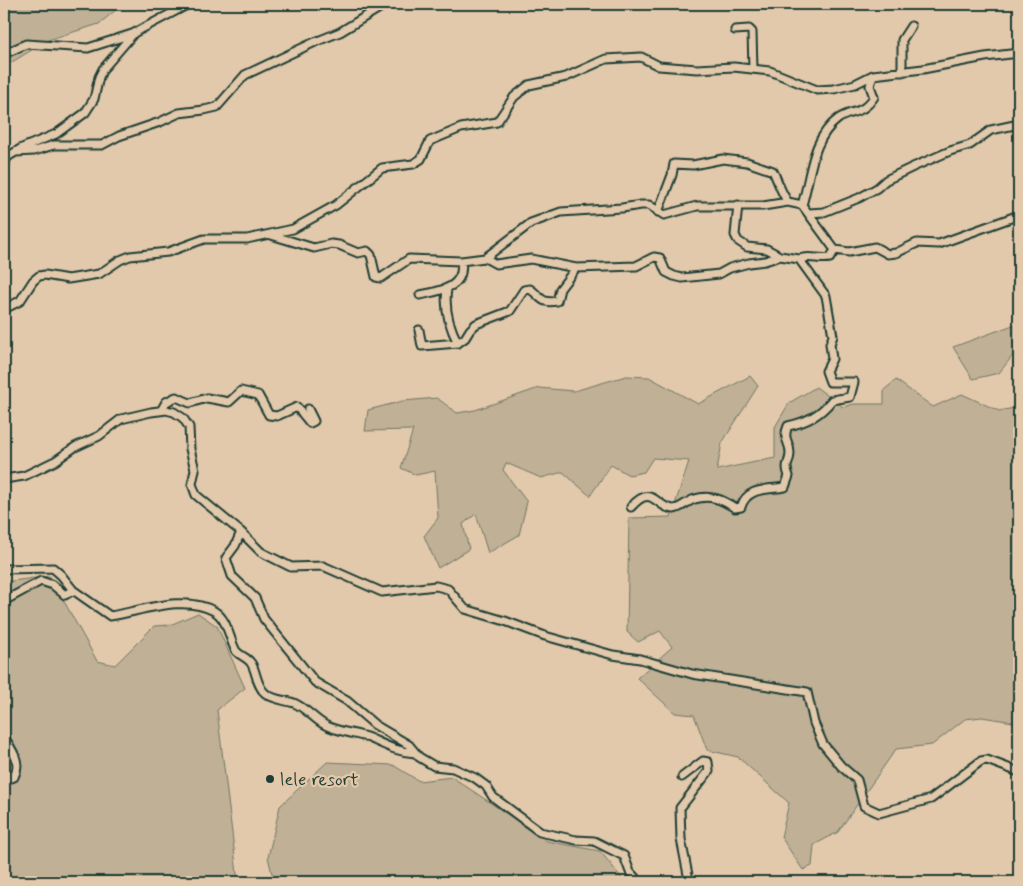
<svg xmlns="http://www.w3.org/2000/svg" width="1023" height="886" viewBox="0 0 1023 886" font-family="Mynerve,sans-serif">
  <style>
    .green { fill: #bfb096; stroke: #6f7665 }
    .lines { fill: none; stroke-linecap: round; stroke-linejoin: round }
    .minor-casing { stroke: #1f3d34; stroke-width: 11 }
    .minor { stroke: #e3c9ab; stroke-width: 7 }
    .poi-dot { fill: #1f3d34; stroke: #e3c9ab; stroke-width: 2 }
    .labels { text-anchor: middle; stroke-width: 4.5; stroke-linejoin: round; paint-order: stroke }
    .poi-label { font-size: 18px; fill: #1f3d34; stroke: #e3c9ab; text-anchor: start }
  </style>
  <rect width="100%" height="100%" fill="#e3c9ab"/>
  <filter id="ink" filterUnits="userSpaceOnUse"><feTurbulence type="fractalNoise" baseFrequency=".02" numOctaves="2"/><feDisplacementMap in="SourceGraphic" scale="10" xChannelSelector="R" yChannelSelector="G"/><feConvolveMatrix kernelMatrix="1 2 1 2 8 2 1 2 1" color-interpolation-filters="sRGB"/></filter>
  <g filter="url(#ink)">
    <!-- green -->
    <path class="green" d="M4 4H123L99 24 48 40 4 67Z
      M1013 325 1019 326V354H1014L999 373 973 379 953 347Z
      M626 376 649 377 698 404 750 376 758 386 722 443 717 470 775 458V427L789 403 816 387 843 407 854 404H884V390L896 380 933 407 962 394 999 411 1019 407V723L982 717 965 719 932 745 896 749 838 832 814 845 812 866 803 870 781 837 789 803 738 757 707 750 694 715 675 713 637 678 672 647 660 631 638 642 627 632 629 518 671 517 689 461 653 458 644 472 629 475 611 465 590 496 563 472 541 478 506 463 503 470 527 502 519 535 488 553 476 514 463 524 469 549 438 568 424 536 438 518 435 471 416 475 401 468 413 430 365 431 368 410 403 401 437 398 457 413 475 410 539 388 574 391Z
      M50 576 97 661 115 665 154 626 170 625 198 613 217 626 245 688 217 710 238 882H4V582Z
      M327 762 393 765 419 781 452 777 547 841 600 851 625 882H274L268 857 280 806Z"/>
    <g class="lines">
      <!-- minor casing -->
      <g class="minor-casing">
        <path id="minor" d="M735 30 749 29 752 32 753 69
          M4 54 26 44 88 48 132 34
          M902 72V40L911 26
          M16 152 34 151 54 145H102L119 136 160 122 179 113 204 110 217 107 245 75 315 42 340 32 386 4
          M4 169 6 159 9 156 22 148 56 134 85 113 94 99 99 77 103 69 134 33 189 4
          M802 205C811 176 811 139 838 119 852 109 861 116 874 97L870 86 873 75
          M658 212 672 175 674 164 693 165 723 159 747 162 773 171C778 181 781 193 788 202
          M809 213 824 212 859 198 877 188 886 180 913 167 950 151 970 145 991 130 1019 124
          M271 235 314 248 331 244 339 245 358 253 367 251 371 255 376 277 381 278 409 259 461 261 485 258 531 223 561 212 622 208 641 205H649L664 215 697 206H763L788 202 802 205 835 250 849 252 875 247 888 254 896 253 917 243 939 244 1019 215
          M485 258 496 264 531 259 576 268 636 266 654 257 660 258 666 272 674 276 682 278 719 274 730 268 749 263 765 261 780 256
          M799 259C809 255 819 260 830 258L835 250
          M420 295C440 291 466 288 461 261
          M4 309 20 301 33 281 39 276 45 275 68 279 99 274 120 260 130 256 168 252 204 239H247L293 229 336 205 382 168 413 164 421 159 430 141 461 128 497 122 514 97 529 85 566 77 606 59 641 57 659 66 697 69 734 67 770 71 817 90 834 89 855 84 873 75 923 69 985 57 1019 53
          M419 330 422 346 458 343C449 326 444 308 447 289
          M458 343 465 338 470 330 476 324 510 311 524 290 530 289C542 297 540 304 557 301L560 289 576 268
          M308 409 314 421 310 423 297 407 277 416 269 415 258 395 241 391 229 402 207 398 190 403 176 397 166 402 162 409 174 412 183 418 189 427 190 449 195 470 192 484 196 495 241 532 261 552 291 567 323 566 382 592 436 586 448 589 465 609 505 621 545 636 613 655 640 659 692 674 807 692 814 723 823 744 841 766 857 780 864 806 879 813 931 799 981 761 987 760 1019 772
          M4 479 24 476 55 461 75 447 99 436 121 419 151 412 167 410
          M631 507C653 482 656 509 674 509 682 508 687 501 695 499 710 494 723 500 735 508L741 507C747 487 767 490 785 487L789 476C784 463 790 464 790 453 790 441 782 440 788 426 807 422 820 415 832 400L850 397 854 382H830L826 371 832 359 830 344 833 336 826 296 799 259 780 256 767 249 747 247 738 241 735 235 738 205
          M241 532 235 546 226 558 232 576 255 598 264 619 315 682 347 701 375 725 409 745 419 757 434 766 453 768 475 778 486 786 493 797 540 832 576 840 594 841 624 856 630 872 639 882
          M4 569 53 568 61 575 73 590 110 616C142 611 184 594 214 611 228 619 229 639 236 651 240 656 247 657 251 663 257 672 256 685 265 693 273 700 285 700 294 703 306 708 314 719 325 725 338 732 355 733 369 738 385 745 397 752 415 753
          M4 601 41 581 53 585 65 595 73 590
          M4 737C12 750 22 762 14 777L11 778 4 773
          M682 777 703 761 708 762 709 771 680 808 681 839 689 880 693 882"/>
      </g>
      <!-- minor -->
      <use href="#minor" class="minor"/>
    </g>
  </g>
  <!-- markers -->
  <circle class="poi-dot" cx="270" cy="779" r="5"/>
  <g class="labels">
    <!-- poi labels -->
    <g class="poi-label">
      <text x="280" y="785">lele resort</text>
    </g>
  </g>
  <!-- margin -->
  <rect width="1023" height="886" fill="none" stroke="#e3c9ab" stroke-width="20"/>
  <rect x="10" y="10" width="1003" height="866" fill="none" stroke="#1f3d34" stroke-width="2" filter="url(#ink)"/>
</svg>
